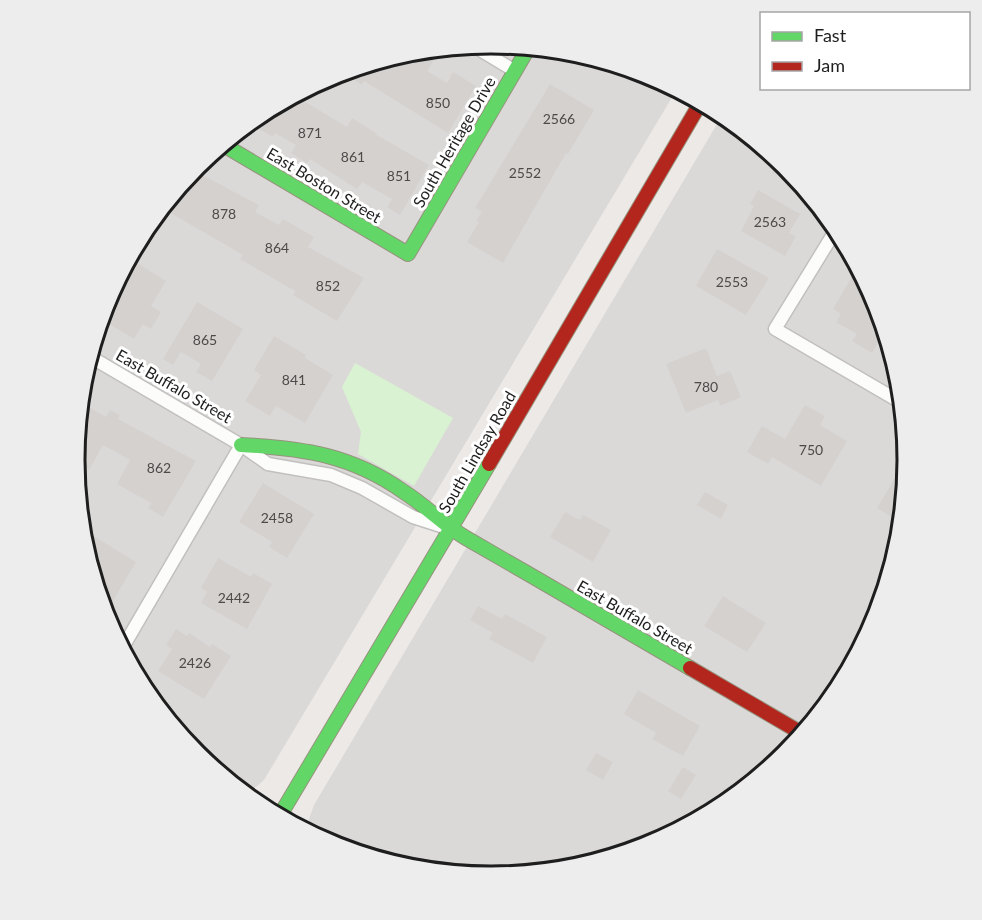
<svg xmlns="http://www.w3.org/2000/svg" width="982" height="920" viewBox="0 0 982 920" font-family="Lato,sans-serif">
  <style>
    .residential { fill: #dbd9d8 }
    .park { fill: #d9f2d2 }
    .building { fill: #d5d1cf }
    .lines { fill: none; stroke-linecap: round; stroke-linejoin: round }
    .street-casing { stroke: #c2c0bf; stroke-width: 15 }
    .fast-casing { stroke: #97937e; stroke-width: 16 }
    .jam-casing { stroke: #97937e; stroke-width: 16 }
    .street { stroke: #fcfcfb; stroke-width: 12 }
    .fast { stroke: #63d668; stroke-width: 14 }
    .jam { stroke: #b3261e; stroke-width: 14 }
    .labels { text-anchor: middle; stroke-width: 6; stroke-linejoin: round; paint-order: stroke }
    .number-label { font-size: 14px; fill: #4c4b4a }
    .street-label { font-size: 16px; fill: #1e1e1e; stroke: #fff }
    .rim { fill: none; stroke: #1e1e1e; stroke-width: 3 }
  </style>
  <rect width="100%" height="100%" fill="#ece9e7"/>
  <!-- residential -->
  <path class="residential" d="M491 44 573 52 651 75 677 89 264 780 256 787 240 790 196 754 145 691 106 619 82 541 75 460 83 378 106 300 145 228 197 165 260 114 332 75 410 51Z
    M723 114 786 166 837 229 876 301 900 379 907 460 899 542 876 620 837 692 785 755 722 806 650 845 572 869 491 876 409 868 331 845 317 837 311 828 309 819 314 805Z"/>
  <!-- park -->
  <path class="park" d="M355 363 453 418 414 486 358 454 361 432 342 387Z"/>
  <!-- building -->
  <path class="building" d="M421 50 435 58 427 71 447 83 453 72 476 86 448 133 364 81 362 85 341 72 409 52 417 57Z
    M550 84 594 110 568 154 566 153 503 263 467 242 479 222 476 221 482 212 475 208Z
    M294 95 347 127 352 118 376 133 375 134 429 165 400 215 387 207 392 199 362 182 357 189 310 159 307 163 291 153 296 145 275 133 273 137 249 123 260 114Z
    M779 160 786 166 804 190 772 172Z
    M193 170 259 205 255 212 279 225 283 219 314 237 308 247 364 278 337 321 293 295 295 291 240 259 243 255 162 208Z
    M758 190 800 214 789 233 796 236 785 256 741 231 754 206 750 204Z
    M717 249 769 278 746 315 696 286Z
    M129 258 166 281 151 306 161 312 151 329 143 324 134 339 101 319 106 300Z
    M854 273 864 279 876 301 885 330 872 353 852 341 857 334 836 322 841 314 833 309Z
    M197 302 243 329 212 381 196 372 201 364 181 352 173 365 163 359Z
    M274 336 306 355 305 358 333 375 305 423 276 406 270 416 245 401 261 375 254 370Z
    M706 348 717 376 730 371 741 397 720 406 718 400 686 413 666 364Z
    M80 402 106 417 110 410 120 415 118 419 196 461 163 517 148 508 151 503 117 484 130 460 103 445 89 470 75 462Z
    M805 405 825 416 820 425 847 441 821 486 772 457 768 464 747 452 762 426 785 439Z
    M907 458 908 460 901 523 877 508Z
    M263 483 314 514 287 558 269 547 272 542 239 522Z
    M705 492 728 505 721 519 697 505Z
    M565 512 580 520 583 515 611 530 593 562 550 537Z
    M92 535 136 562 105 614 84 547Z
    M218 558 251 577 253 573 272 584 247 629 201 603 207 592 201 588Z
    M723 596 766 623 747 652 704 626Z
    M478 606 502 619 505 614 547 637 533 663 489 639 493 633 470 620Z
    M176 629 187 636 189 633 210 647 212 644 231 656 204 699 158 671 172 649 166 645Z
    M638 690 700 726 683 756 652 739 656 733 624 714Z
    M596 753 613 762 603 780 586 770Z
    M683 767 696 775 681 799 668 791Z"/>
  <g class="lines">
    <!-- street casing -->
    <g class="street-casing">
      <path id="street" d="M472 45 515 71
        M837 228 775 329 902 403
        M89 356 241 445 268 464 331 475 362 488 413 517 444 527
        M120 645 126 642 241 445"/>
    </g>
    <!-- fast casing -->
    <g class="fast-casing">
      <path id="fast" d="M222 144 408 254 529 47
        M241 445C303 448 352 455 404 492 426 506 444 525 466 538 541 581 616 625 690 668
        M279 817 489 464"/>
    </g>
    <!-- jam casing -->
    <g class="jam-casing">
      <path id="jam" d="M489 464 701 102
        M690 668 803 734"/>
    </g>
    <!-- street -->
    <use href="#street" class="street"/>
    <!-- fast -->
    <use href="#fast" class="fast"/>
    <!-- jam -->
    <use href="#jam" class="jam"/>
  </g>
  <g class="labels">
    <!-- number labels -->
    <g class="number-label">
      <text x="438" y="108">850</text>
      <text x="559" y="124">2566</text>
      <text x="310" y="138">871</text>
      <text x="353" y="162">861</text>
      <text x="525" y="178">2552</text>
      <text x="399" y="181">851</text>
      <text x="224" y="219">878</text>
      <text x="770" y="227">2563</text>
      <text x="277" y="253">864</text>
      <text x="732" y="287">2553</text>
      <text x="328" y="291">852</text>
      <text x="205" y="345">865</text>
      <text x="294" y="385">841</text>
      <text x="706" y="392">780</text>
      <text x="811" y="455">750</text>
      <text x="159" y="473">862</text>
      <text x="277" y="523">2458</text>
      <text x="234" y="603">2442</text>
      <text x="195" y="668">2426</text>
    </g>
    <!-- street labels -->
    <g class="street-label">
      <text transform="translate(454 142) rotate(-60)" y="6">South Heritage Drive</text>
      <text transform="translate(324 185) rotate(31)" y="6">East Boston Street</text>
      <text transform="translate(174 386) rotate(30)" y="6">East Buffalo Street</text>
      <text transform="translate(477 452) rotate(-60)" y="6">South Lindsay Road</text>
      <text transform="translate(635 617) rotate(30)" y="6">East Buffalo Street</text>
    </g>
  </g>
  <!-- crop -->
  <path d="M0 0H982V920H0ZM85 460a406 406 0 1 1 812 0a406 406 0 1 1-812 0Z" fill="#ededed" fill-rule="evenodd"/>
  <path class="rim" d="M85 460a406 406 0 1 1 812 0a406 406 0 1 1-812 0Z"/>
  <!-- legend -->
  <rect x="760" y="12" width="210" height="78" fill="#ffffff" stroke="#a5a5a5" stroke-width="1.5"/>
  <rect x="772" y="32" width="30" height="9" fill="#63d668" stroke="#a5a5a5" stroke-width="1.5"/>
  <text x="814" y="42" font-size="18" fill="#1e1e1e">Fast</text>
  <rect x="772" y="62" width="30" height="9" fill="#b3261e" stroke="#a5a5a5" stroke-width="1.5"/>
  <text x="814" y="72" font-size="18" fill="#1e1e1e">Jam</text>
</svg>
